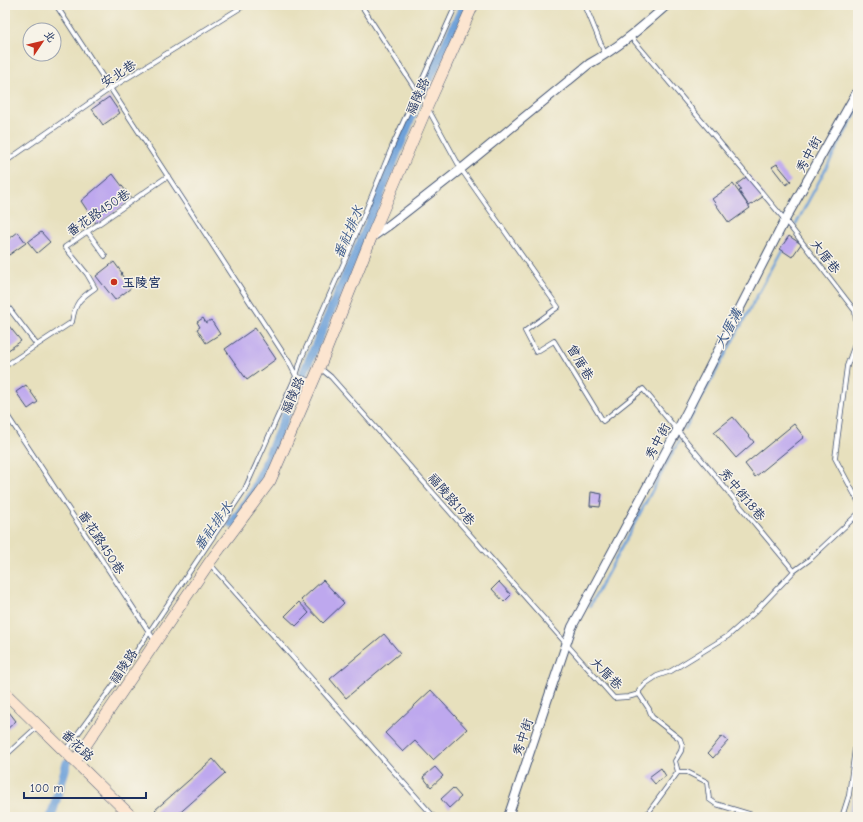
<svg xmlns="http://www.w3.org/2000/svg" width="863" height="822" viewBox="0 0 863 822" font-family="'Comic Neue','LXGW WenKai TC',sans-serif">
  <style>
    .industrial { fill: #bec3de }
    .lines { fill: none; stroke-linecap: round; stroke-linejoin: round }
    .stream { stroke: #6ea1d9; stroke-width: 2.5 }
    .canal { stroke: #6ea1d9; stroke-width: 9 }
    .building { fill: #bea8ee }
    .lane-casing { stroke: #3a4a6c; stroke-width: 5.5 }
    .street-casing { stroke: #3a4a6c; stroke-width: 10 }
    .secondary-casing { stroke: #3a4a6c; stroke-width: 12 }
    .lane { stroke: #fff; stroke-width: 4 }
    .street { stroke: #fff; stroke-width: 8 }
    .secondary { stroke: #fce5d0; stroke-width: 11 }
    .poi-dot { fill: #c8321e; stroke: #f7f3e8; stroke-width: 1.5 }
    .labels { text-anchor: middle; stroke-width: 3; stroke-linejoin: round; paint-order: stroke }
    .street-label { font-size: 13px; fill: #1b2f5e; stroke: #f7f3e8 }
    .poi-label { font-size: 13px; font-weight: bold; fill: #1b2f5e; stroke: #f7f3e8; text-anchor: start }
    .water-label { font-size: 14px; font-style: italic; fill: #385789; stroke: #f7f3e8 }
  </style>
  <rect width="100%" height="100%" fill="#f7f3e8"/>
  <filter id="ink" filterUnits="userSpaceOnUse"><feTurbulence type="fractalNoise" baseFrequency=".025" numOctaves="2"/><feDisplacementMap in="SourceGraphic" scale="8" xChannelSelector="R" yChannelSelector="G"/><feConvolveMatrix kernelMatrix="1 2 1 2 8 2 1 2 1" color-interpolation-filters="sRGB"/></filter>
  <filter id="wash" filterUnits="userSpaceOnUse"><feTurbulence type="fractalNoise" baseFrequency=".012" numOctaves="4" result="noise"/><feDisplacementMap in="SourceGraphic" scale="16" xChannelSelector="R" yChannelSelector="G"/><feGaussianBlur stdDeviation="0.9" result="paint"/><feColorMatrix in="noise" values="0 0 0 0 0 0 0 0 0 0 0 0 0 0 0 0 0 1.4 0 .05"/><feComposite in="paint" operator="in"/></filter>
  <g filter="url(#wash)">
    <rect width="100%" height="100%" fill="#e7e0bd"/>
    <!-- industrial -->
    <path class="industrial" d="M858 781V817H847Z"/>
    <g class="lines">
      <!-- stream -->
      <path class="stream" d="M796 224 858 109
        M685 429 783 248
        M590 606 679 441"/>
      <!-- canal -->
      <path class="canal" d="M424 90 464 5
        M304 372 368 225 417 103
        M232 524 252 495 299 384
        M51 817 67 763"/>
    </g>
    <g id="blocks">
      <!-- building -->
      <path class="building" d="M109 97 120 113 103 125 92 109Z
        M777 164 791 181 786 185 772 167Z
        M113 174 132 199 97 225 81 201Z
        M749 175 764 196 749 206 739 191 741 190 737 184Z
        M733 184 750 208 729 223 712 199Z
        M18 232 26 243 9 255 5 250V242Z
        M41 232 50 242 37 253 28 242Z
        M789 236 801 244 792 257 780 249Z
        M114 262 122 273 121 274 131 288 115 300 96 276Z
        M203 318 206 323 211 320 220 334 206 343 197 329 200 327 197 322Z
        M5 321 21 341 7 351 5 349Z
        M255 328 276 359 247 380 225 349Z
        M26 385 38 402 28 409 16 392Z
        M733 417 754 442 736 458 714 432Z
        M794 424 804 437 755 477 745 464Z
        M591 492 602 494 600 507 590 506Z
        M323 580 344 603 323 623 301 600Z
        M499 582 511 595 504 602 492 589Z
        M299 602 309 613 296 626 285 616Z
        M384 634 400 653 346 698 330 679Z
        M431 690 467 729 433 760 415 741 403 752 385 733Z
        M9 712 16 721 5 731V716Z
        M722 736 728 741 713 758 708 753Z
        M213 759 225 773 175 817H162L155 810Z
        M435 767 443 776 431 787 423 777Z
        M661 768 666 776 655 784 649 777Z
        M453 788 461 797 449 808 441 799Z"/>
    </g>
  </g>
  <g filter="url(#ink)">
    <use href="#blocks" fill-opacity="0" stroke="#3a4a6c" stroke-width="1"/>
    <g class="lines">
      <!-- lane casing -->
      <g class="lane-casing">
        <path id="lane" d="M56 5 289 362 296 376 313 382
          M361 5 427 107 461 169 558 307 525 331 536 352 554 341 603 421 643 389 794 571
          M588 5 587 6V10L605 54
          M631 37 785 220 855 311 856 322 858 327
          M5 162 111 88 245 5
          M87 231 105 256
          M5 303 37 345
          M858 336 847 366 835 458 858 501
          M5 366 72 322C75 303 79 299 95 288L87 274 65 247 168 176
          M320 368 331 377 614 698 628 697 639 694 649 709 652 717 680 739 682 745 681 751 675 761 678 772H687L707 782 709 799 716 804 759 817
          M5 412 155 641
          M210 564 434 817
          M639 694V691L645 684 657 676 671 671 728 636 754 613 794 571 809 560 858 514
          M65 751 115 683 245 489 296 376 302 357 349 251 392 147 456 5
          M5 756 38 726
          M645 817 678 772
          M842 817 849 795 855 748 858 743"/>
      </g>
      <!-- street casing -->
      <g class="street-casing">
        <path id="street" d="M371 238 388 226 461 169 589 64C618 48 642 27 667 5
          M508 817 572 627 681 423 785 220 858 90"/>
      </g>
      <!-- secondary casing -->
      <g class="secondary-casing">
        <path id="secondary" d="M5 693 132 817
          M75 761 209 563 270 481 319 368 371 238 427 107 473 5"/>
      </g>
      <!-- lane -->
      <use href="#lane" class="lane"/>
      <!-- street -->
      <use href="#street" class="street"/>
      <!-- secondary -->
      <use href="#secondary" class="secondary"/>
    </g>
  </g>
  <!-- markers -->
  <circle class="poi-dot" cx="114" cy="282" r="4"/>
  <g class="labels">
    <!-- street labels -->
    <g class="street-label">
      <text transform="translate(118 73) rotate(-33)" y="5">安北巷</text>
      <text transform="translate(417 96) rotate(-66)" y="5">福陵路</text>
      <text transform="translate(808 154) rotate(-61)" y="5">秀中街</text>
      <text transform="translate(98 212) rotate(-34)" y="5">番花路450巷</text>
      <text transform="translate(826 256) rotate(52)" y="5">大厝巷</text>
      <text transform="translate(581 362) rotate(59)" y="5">曾厝巷</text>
      <text transform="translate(292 395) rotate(-66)" y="5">福陵路</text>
      <text transform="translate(657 441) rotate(-62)" y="5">秀中街</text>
      <text transform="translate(743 494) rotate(50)" y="5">秀中街18巷</text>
      <text transform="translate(452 499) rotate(49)" y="5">福陵路19巷</text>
      <text transform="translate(102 542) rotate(57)" y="5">番花路450巷</text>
      <text transform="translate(123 666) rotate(-56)" y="5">福陵路</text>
      <text transform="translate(607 673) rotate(45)" y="5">大厝巷</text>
      <text transform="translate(522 737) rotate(-71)" y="5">秀中街</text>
      <text transform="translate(78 745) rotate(44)" y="5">番花路</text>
    </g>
    <!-- poi labels -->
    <g class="poi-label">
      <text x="122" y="287">玉陵宮</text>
    </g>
    <!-- water labels -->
    <g class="water-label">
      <text transform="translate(348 232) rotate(-67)" y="5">番社排水</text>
      <text transform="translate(728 328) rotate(-62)" y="5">大厝溝</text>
      <text transform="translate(213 526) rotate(-55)" y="5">番社排水</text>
    </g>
  </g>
  <!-- margin -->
  <rect width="863" height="822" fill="none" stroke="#f7f3e8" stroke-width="20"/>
  <!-- north arrow -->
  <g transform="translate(42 42) rotate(55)"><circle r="19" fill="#f7f3e8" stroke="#9fa5b1"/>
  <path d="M0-3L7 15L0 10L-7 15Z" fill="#c8321e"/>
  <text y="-6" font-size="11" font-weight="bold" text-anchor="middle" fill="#1b2f5e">北</text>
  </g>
  <!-- scale -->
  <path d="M24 792v6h122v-6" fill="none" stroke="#1b2f5e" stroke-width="2"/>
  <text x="30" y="792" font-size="12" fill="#1b2f5e" stroke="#f7f3e8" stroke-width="3" paint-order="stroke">100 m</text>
</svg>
